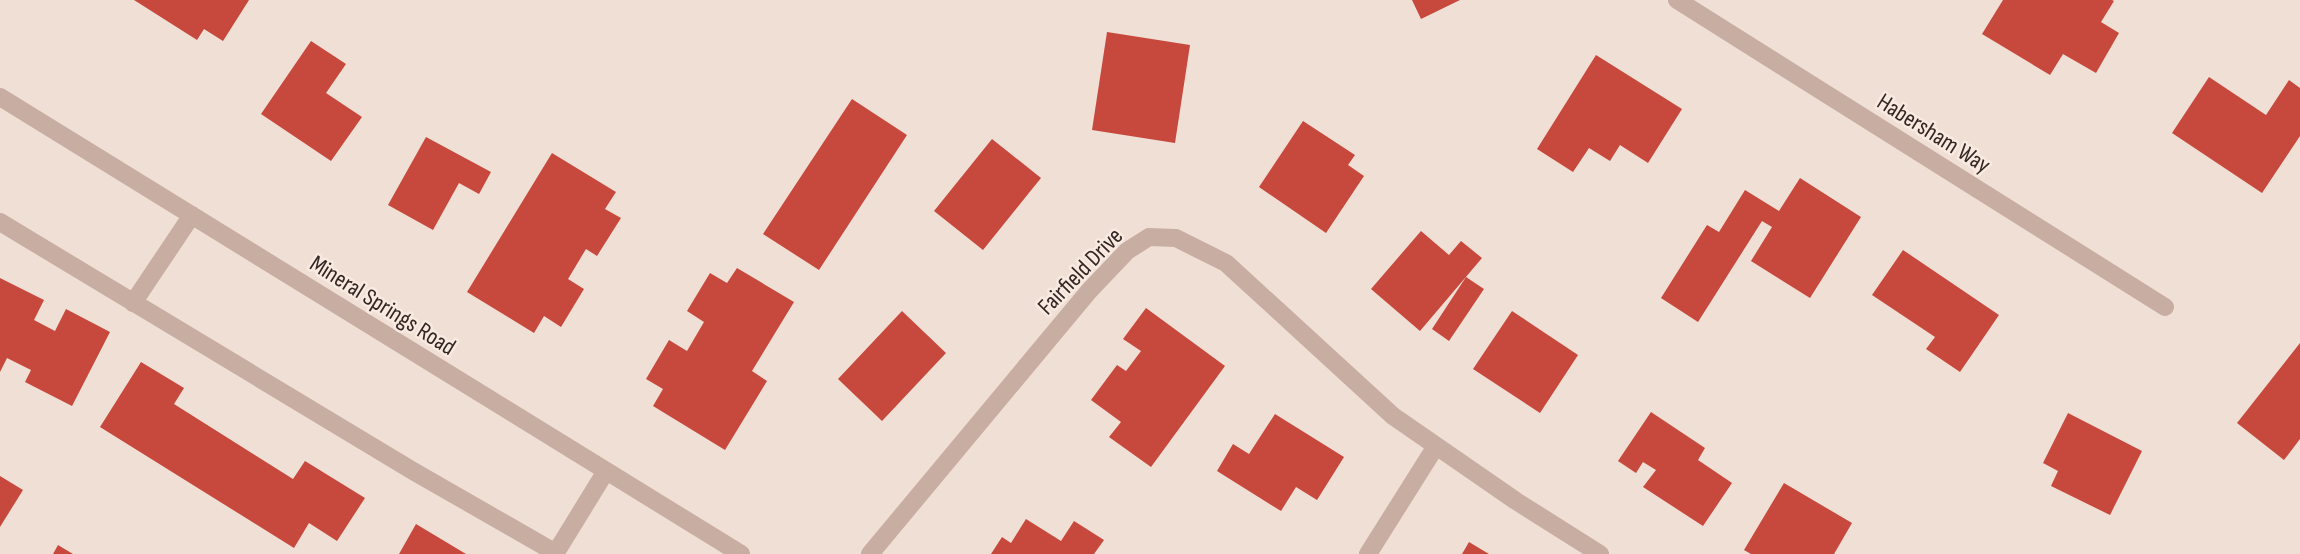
<svg xmlns="http://www.w3.org/2000/svg" width="2300" height="554" viewBox="0 0 2300 554" font-family="'Sofia Sans Condensed',sans-serif">
  <style>
    .building { fill: #c7483d }
    .lines { fill: none; stroke-linecap: round; stroke-linejoin: round }
    .street { stroke: #c8ada2; stroke-width: 18 }
    .labels { text-anchor: middle; stroke-width: 5; stroke-linejoin: round; paint-order: stroke }
    .street-label { font-size: 24px; fill: #332724; stroke: #f9eae1 }
  </style>
  <rect width="100%" height="100%" fill="#f0dfd5"/>
  <!-- building -->
  <path class="building" d="M134 0H249L223 41 204 29 197 40Z
    M1412 0H1460L1421 19Z
    M2003 0H2112L2114 1 2101 22 2119 33 2096 73 2063 54 2050 75 1982 34Z
    M1107 32 1190 45 1175 143 1092 130Z
    M311 41 346 64 326 93 362 117 331 161 261 114Z
    M1596 55 1682 109 1648 163 1620 145 1610 161 1589 148 1573 172 1537 149Z
    M2209 77 2266 115 2289 80 2300 88V136L2262 193 2172 133Z
    M852 99 907 135 819 270 763 234Z
    M1303 121 1355 155 1348 165 1364 176 1326 233 1259 187Z
    M426 137 491 172 479 194 459 183 433 230 388 205Z
    M992 139 1041 178 983 250 934 211Z
    M552 153 616 192 605 209 621 218 597 256 586 249 568 279 584 289 561 327 544 316 534 333 467 292Z
    M1800 178 1861 217 1810 298 1751 261 1772 227 1762 221 1698 322 1661 298 1707 225 1719 232 1745 190 1779 211Z
    M1421 231 1449 255 1461 241 1482 258 1420 331 1371 289Z
    M1903 250 1999 315 1960 372 1926 349 1935 337 1872 295Z
    M737 268 794 302 752 371 767 381 725 450 653 406 663 389 646 379 669 340 687 351 704 322 687 311 710 273 727 283Z
    M1466 277 1484 289 1449 341 1432 329Z
    M0 278 44 300 34 320 55 331 66 309 110 332 72 406 25 382 31 370 7 358 0 372Z
    M1146 308 1225 366 1151 467 1109 437 1121 422 1091 400 1117 365 1126 371 1141 351 1123 339Z
    M902 311 946 353 882 421 838 379Z
    M1512 311 1578 355 1540 413 1473 369Z
    M2300 343V439L2284 460 2237 423Z
    M141 362 184 388 174 404 293 479 305 461 365 498 337 541 309 523 294 548 100 427Z
    M1651 412 1705 448 1698 460 1732 483 1703 526 1643 487 1656 470 1643 462 1636 473 1618 461Z
    M2068 413 2142 451 2110 515 2051 486 2058 471 2043 463Z
    M1275 414 1344 457 1317 500 1296 487 1281 511 1217 471 1233 444 1249 454Z
    M0 476 23 490 0 527Z
    M1784 483 1852 523 1834 554H1751L1744 550Z
    M1026 519 1061 541 1074 521 1104 540 1094 554H991L1002 537 1011 543Z
    M416 524 466 554H399Z
    M1469 542 1489 554H1462Z
    M58 545 73 554H53Z"/>
  <g class="lines">
    <!-- street -->
    <path class="street" d="M1677 0 2165 307
      M0 97 741 554
      M0 222 413 471 556 553
      M133 303 192 215
      M555 554 606 471
      M870 554 1089 291 1127 251 1149 237 1176 238 1226 263 1393 416 1516 501 1600 554
      M1368 554 1436 446"/>
  </g>
  <g class="labels">
    <!-- street labels -->
    <g class="street-label">
      <text transform="translate(1934 133) rotate(32)" y="8">Habersham Way</text>
      <text transform="translate(1080 271) rotate(-46)" y="8">Fairfield Drive</text>
      <text transform="translate(383 305) rotate(32)" y="8">Mineral Springs Road</text>
    </g>
  </g>
</svg>
